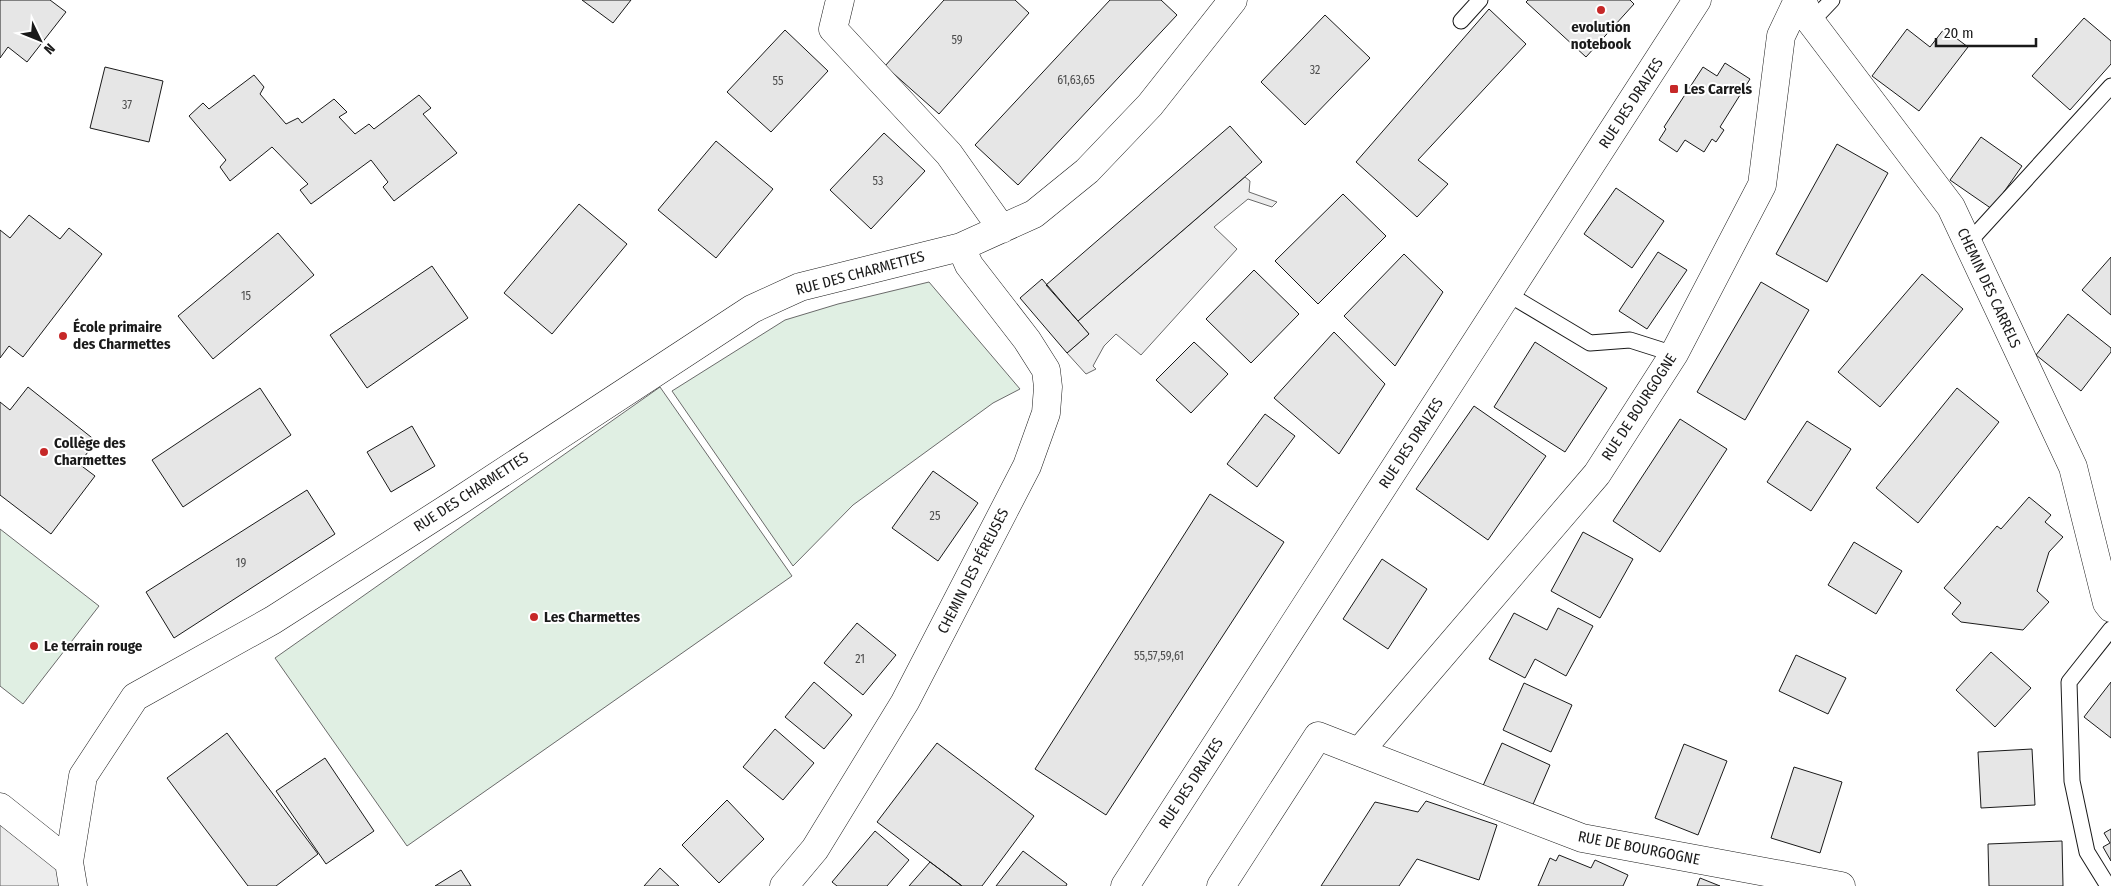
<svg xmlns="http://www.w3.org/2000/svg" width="2111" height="886" viewBox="0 0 2111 886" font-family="'Fira Sans Condensed',sans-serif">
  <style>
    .green { fill: #e0efe3; stroke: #6a6a6a }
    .parking { fill: #ededed; stroke: #6a6a6a }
    .building { fill: #e6e6e6; stroke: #1a1a1a }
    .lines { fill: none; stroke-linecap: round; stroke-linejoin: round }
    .lane-casing { stroke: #1a1a1a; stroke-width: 17 }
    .street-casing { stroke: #1a1a1a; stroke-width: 29 }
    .primary-casing { stroke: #1a1a1a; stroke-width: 29 }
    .lane { stroke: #fff; stroke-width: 15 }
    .street { stroke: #fff; stroke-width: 28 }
    .primary { stroke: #fff; stroke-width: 28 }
    .poi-dot { fill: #c62828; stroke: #fff; stroke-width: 2 }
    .labels { text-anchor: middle; stroke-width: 4; stroke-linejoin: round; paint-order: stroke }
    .number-label { font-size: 12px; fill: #4d4d4d }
    .poi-label { font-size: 15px; font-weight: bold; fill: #1a1a1a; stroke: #fff; text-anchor: start }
    .street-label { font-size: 15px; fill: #1a1a1a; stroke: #fff }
  </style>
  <rect width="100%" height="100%" fill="#fff"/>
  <!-- green -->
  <path class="green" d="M929 282 1020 389 993 403 853 505 793 566 672 391 785 320 838 304Z
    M660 387 792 576 407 846 275 658Z
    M0 529 99 606 23 704 0 686Z"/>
  <!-- parking -->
  <path class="parking" d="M1245 177 1250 181 1249 192 1277 202 1272 207 1248 199 1214 227 1237 249 1141 355 1116 334 1104 346 1093 366 1096 369 1086 374 1067 353 1089 334 1078 321Z
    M0 816 61 866 64 886H0Z"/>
  <!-- building -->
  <path class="building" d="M0 0H50L66 12 27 62 8 47 0 58Z
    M582 0H631L613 23Z
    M944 0H1015L1029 13 939 114 885 66Z
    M1110 0H1161L1177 15 1018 185 975 145Z
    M1528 0H1630L1634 4 1586 57 1526 2Z
    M1489 9 1526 44 1418 160 1448 184 1417 217 1356 162Z
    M1325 15 1370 58 1305 125 1261 82Z
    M2084 18 2111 41V64L2070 110 2032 76Z
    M1907 29 1930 47 1944 29 1968 47 1919 111 1872 76Z
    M785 30 828 71 771 132 727 92Z
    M1725 63 1750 79 1720 127 1724 130 1716 142 1712 139 1704 152 1685 140 1677 152 1659 140 1666 129 1664 127 1703 67 1717 76Z
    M105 67 163 81 149 142 90 128Z
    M254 75 264 87 260 94 286 124 298 118 302 123 334 99 347 112 339 117 355 134 369 124 374 129 419 95 431 108 423 114 457 153 394 201 383 187 388 182 371 160 311 204 300 190 308 184 272 147 230 181 220 167 226 160 189 116 203 103 209 109Z
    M1230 126 1262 162 1078 321 1046 285Z
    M884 133 925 171 871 229 830 190Z
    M1981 137 2022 166 1992 209 1950 180Z
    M716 141 773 189 716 258 658 210Z
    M1837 144 1888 173 1827 282 1776 254Z
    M1616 188 1664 221 1632 268 1584 234Z
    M1343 194 1386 236 1318 304 1275 261Z
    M579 204 627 244 552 334 504 293Z
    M29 215 60 239 69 228 102 254 23 357 9 346 0 358V230L10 238Z
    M278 233 314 275 213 359 178 316Z
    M1658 252 1687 270 1647 329 1619 311Z
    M1404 254 1443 292 1395 366 1344 316Z
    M2111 257V315L2082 290Z
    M432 266 468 318 367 388 330 335Z
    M1254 270 1299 314 1251 363 1206 319Z
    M1922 274 1963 309 1880 407 1838 372Z
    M1042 279 1089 334 1067 353 1020 298Z
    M1761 282 1809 310 1745 420 1697 392Z
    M2068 314 2111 348V352L2081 391 2036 355Z
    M1334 332 1385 384 1339 454 1274 398Z
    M1194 342 1228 374 1191 413 1156 380Z
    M1535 342 1607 388 1565 452 1494 407Z
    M28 387 96 441 79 464 95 476 51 534 0 495V402L10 410Z
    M260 388 291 435 183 507 152 460Z
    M1957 388 1999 422 1918 523 1876 488Z
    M1474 406 1546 456 1488 540 1416 489Z
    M1265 414 1295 436 1257 487 1227 464Z
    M1680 419 1727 449 1660 552 1613 521Z
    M1807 421 1851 449 1811 511 1767 482Z
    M412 426 435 466 391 492 367 452Z
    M933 471 978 503 938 561 892 528Z
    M307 490 335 534 174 638 146 592Z
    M1210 494 1284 542 1106 815 1035 769Z
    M2029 497 2051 515 2045 522 2063 537 2049 552 2037 591 2049 602 2023 630 1961 622 1952 614 1961 603 1944 588 1997 526 2001 529Z
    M1583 532 1633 559 1600 618 1551 591Z
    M1854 542 1902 571 1876 614 1828 585Z
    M1382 559 1427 589 1388 649 1343 619Z
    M1558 608 1593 626 1566 676 1535 659 1525 678 1489 659 1514 613 1547 630Z
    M857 623 896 655 863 695 824 663Z
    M1991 652 2031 688 1995 727 1956 690Z
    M1796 655 1846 678 1828 714 1779 691Z
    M814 682 852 715 824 749 785 717Z
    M2111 682V738L2084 717Z
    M1524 683 1572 705 1551 752 1503 730Z
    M775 729 814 763 783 800 743 767Z
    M227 733 318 854 276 886H248L167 778Z
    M937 743 1034 816 982 886H962L877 822Z
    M1502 743 1550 765 1531 809 1482 788Z
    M1684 744 1727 761 1698 835 1655 818Z
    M2032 749 2035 805 1981 808 1978 752Z
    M325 758 374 831 326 864 276 791Z
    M1794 767 1842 782 1820 853 1771 838Z
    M727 800 764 839 719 883 682 845Z
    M1426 801 1497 825 1479 880 1417 859 1399 886H1321L1375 802 1418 812Z
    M2111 829V861L2103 847 2110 843 2104 833Z
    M875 831 909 860 887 886H837L832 882Z
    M2062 841 2063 886H1989L1988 844Z
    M1023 851 1067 884 1066 886H996Z
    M1559 855 1591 868 1595 860 1628 875 1623 886H1538L1550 858 1556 861Z
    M930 862 962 886H909Z
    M660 868 679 886H644Z
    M461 870 471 886H435Z
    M1700 878 1720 886H1697Z"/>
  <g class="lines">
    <!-- lane casing -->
    <g class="lane-casing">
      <path id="lane" d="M1461 21 1480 0
        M1811 22 1832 0
        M1968 243 2111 86
        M1508 294 1590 343 1630 340 1674 354
        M2108 886 2087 852 2072 781 2069 682 2111 629"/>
    </g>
    <!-- street casing -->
    <g class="street-casing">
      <path id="street" d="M840 0 833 29 949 154 1002 229
        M1802 0 1811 22 1951 207 2073 467 2107 603 2111 608
        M1359 752 1582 838 1841 886
        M0 807 69 862
        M73 886 69 862 83 776 135 697 273 620 459 501 752 309 800 287 961 247 1034 214 1087 171 1150 105 1233 0
        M784 886 815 849 905 702 1027 466 1046 413 1048 387 1046 370 1027 340 969 265 961 247
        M1221 886 1318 736 1359 752 1597 474 1674 354 1762 185 1781 36 1798 0"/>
    </g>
    <!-- primary casing -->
    <g class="primary-casing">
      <path id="primary" d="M1125 886 1697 0"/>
    </g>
    <!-- lane -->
    <use href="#lane" class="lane"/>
    <!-- street -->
    <use href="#street" class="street"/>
    <!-- primary -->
    <use href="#primary" class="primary"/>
  </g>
  <!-- markers -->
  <g class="poi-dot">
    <circle cx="1601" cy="10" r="5"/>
    <rect x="1669" y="84" width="10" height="10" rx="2.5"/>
    <circle cx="63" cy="336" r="5"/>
    <circle cx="44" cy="452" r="5"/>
    <circle cx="534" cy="617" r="5"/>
    <circle cx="34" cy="646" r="5"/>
  </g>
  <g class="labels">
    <!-- number labels -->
    <g class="number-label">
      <text x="957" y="44">59</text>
      <text x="1315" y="74">32</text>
      <text x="1076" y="84">61,63,65</text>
      <text x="778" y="85">55</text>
      <text x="127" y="109">37</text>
      <text x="878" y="185">53</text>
      <text x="246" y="300">15</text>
      <text x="935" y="520">25</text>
      <text x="241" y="567">19</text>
      <text x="1159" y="660">55,57,59,61</text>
      <text x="860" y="663">21</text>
    </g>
    <!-- poi labels -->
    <g class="poi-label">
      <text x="1601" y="32" text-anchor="middle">evolution<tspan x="1601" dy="17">notebook</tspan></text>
      <text x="1684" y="94">Les Carrels</text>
      <text x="73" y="332">École primaire<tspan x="73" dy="17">des Charmettes</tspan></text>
      <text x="54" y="448">Collège des<tspan x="54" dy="17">Charmettes</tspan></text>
      <text x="544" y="622">Les Charmettes</text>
      <text x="44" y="651">Le terrain rouge</text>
    </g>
    <!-- street labels -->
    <g class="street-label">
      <text transform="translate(1631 103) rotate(-57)" y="5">RUE DES DRAIZES</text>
      <text transform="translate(860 273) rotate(-15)" y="5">RUE DES CHARMETTES</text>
      <text transform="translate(1989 288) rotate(65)" y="5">CHEMIN DES CARRELS</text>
      <text transform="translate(1639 407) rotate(-57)" y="5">RUE DE BOURGOGNE</text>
      <text transform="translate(1411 443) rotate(-57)" y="5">RUE DES DRAIZES</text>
      <text transform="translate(471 492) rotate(-33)" y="5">RUE DES CHARMETTES</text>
      <text transform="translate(973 571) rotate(-63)" y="5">CHEMIN DES PÉREUSES</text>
      <text transform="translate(1191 783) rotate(-57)" y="5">RUE DES DRAIZES</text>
      <text transform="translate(1639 848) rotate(11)" y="5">RUE DE BOURGOGNE</text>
    </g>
  </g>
  <!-- north arrow -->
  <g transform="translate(40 40) rotate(133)" stroke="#ffffff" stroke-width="4" paint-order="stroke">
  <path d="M0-4L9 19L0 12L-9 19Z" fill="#1a1a1a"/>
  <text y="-8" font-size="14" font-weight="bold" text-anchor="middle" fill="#1a1a1a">N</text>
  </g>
  <!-- scale -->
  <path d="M1936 38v8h100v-8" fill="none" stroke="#1a1a1a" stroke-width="2.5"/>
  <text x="1944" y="38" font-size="15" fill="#1a1a1a" stroke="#ffffff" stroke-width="4" paint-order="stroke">20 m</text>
</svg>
